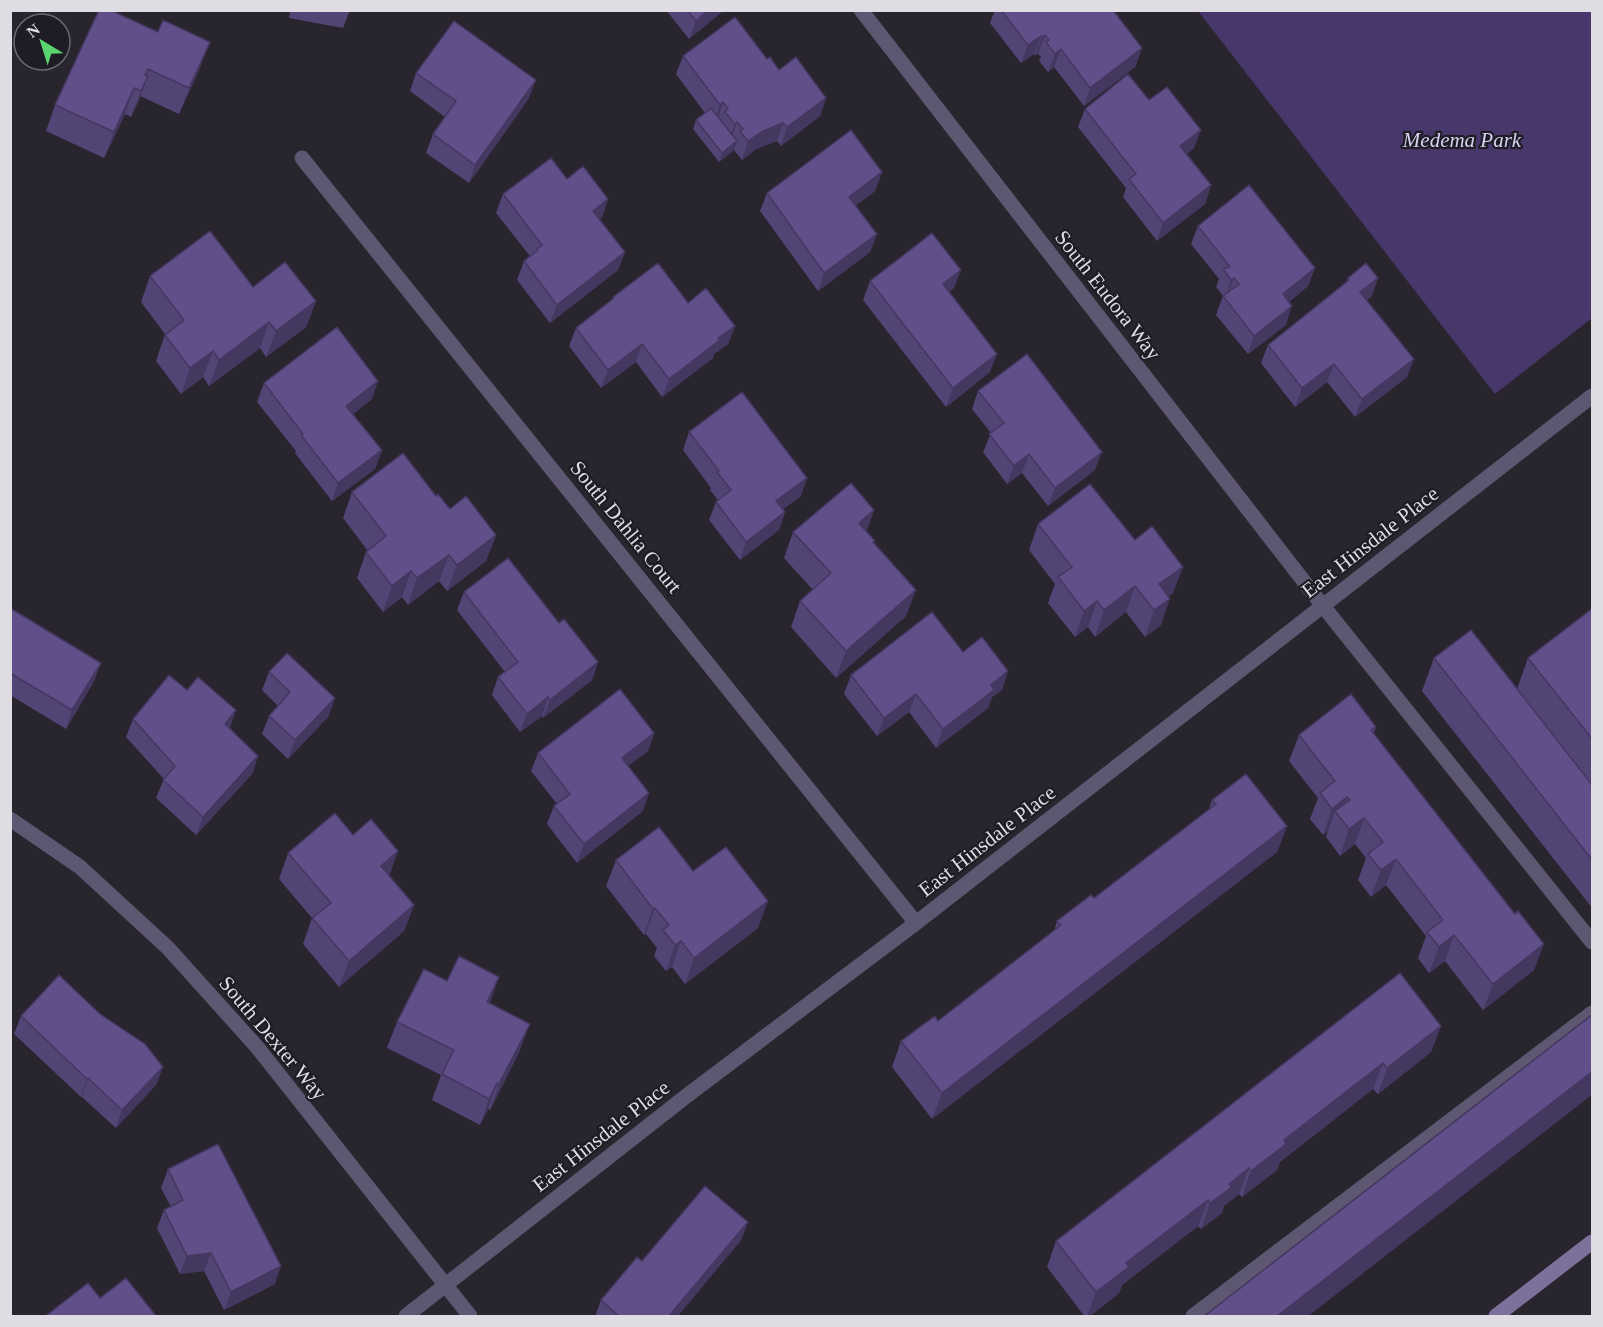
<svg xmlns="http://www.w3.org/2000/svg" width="1603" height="1327" viewBox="0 0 1603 1327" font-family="Georgia,serif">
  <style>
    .green { fill: #48376b }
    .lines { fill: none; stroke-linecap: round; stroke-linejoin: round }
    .service { stroke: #5e5771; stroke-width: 15 }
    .minor { stroke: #5e5771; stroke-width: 15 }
    .secondary { stroke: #7d719b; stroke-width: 15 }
    .wall { fill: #534476 }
    .shaded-wall { fill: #443760 }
    .building { fill: #614f89; stroke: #443760; stroke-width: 1.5 }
    .labels { text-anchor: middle; stroke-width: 4.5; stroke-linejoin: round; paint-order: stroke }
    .park-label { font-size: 21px; font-style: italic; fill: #d7cef2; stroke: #1e1c24 }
    .street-label { font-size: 21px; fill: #dfdde3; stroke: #1e1c24 }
  </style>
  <rect width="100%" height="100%" fill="#28252e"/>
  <!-- green -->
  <path class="green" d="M1198 11H1592V318L1495 394Z"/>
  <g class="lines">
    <!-- service -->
    <path class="service" d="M1323 606 1592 942
      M1193 1316 1592 1013"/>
    <!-- minor -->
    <path class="minor" d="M861 10 1323 606
      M302 158 916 923
      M10 819 80 867 168 948 257 1047 470 1316
      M406 1316 689 1094 916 923 1592 396"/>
    <!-- secondary -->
    <path class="secondary" d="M1496 1316 1592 1242"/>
  </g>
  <!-- wall -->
  <path class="wall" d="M99 10 200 68 179 114 140 96 131 117 125 114 104 158 46 131 55 105Z
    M290 10H350L343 28 289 18Z
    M666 10H724L689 39Z
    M995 10H1113L1142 48 1135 67 1084 106 1054 67 1048 72 1039 61 1041 57 1038 54 1035 55 1034 54 1021 63 990 23Z
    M683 56 767 59 779 70 826 98 820 116 781 146 777 141 756 149 742 160 734 150 719 162 693 129 696 120 705 113 676 74Z
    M416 73 529 98 469 183 426 153 433 134 445 117 410 91Z
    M1149 100 1194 148 1187 154 1211 185 1205 204 1157 241 1123 197 1126 188 1078 127 1085 109Z
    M882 172 875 191 855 206 877 234 870 252 818 291 760 211 767 193Z
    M567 179 608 199 602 217 600 219 625 252 618 270 550 323 517 280 524 261 530 256 496 213 503 194Z
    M1198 226 1315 268 1308 286 1289 302 1286 325 1248 354 1216 315 1223 296 1216 287 1219 279 1191 244Z
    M150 276 253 287 316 301 306 327 266 357 260 348 209 386 203 377 181 394 156 361 165 334 141 302Z
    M1348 278 1372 296 1367 300 1407 377 1355 417 1327 382 1295 407 1261 363 1268 345 1346 282Z
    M870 281 954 288 949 292 990 372 946 407 863 300Z
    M613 297 688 303 735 326 728 344 714 354 713 358 662 397 636 362 601 388 569 346 576 328 612 300Z
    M264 383 372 399 353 414 382 450 375 469 332 501 295 453 296 451 257 402Z
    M978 391 1095 470 1048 506 1022 473 1007 484 983 452 991 433 972 409Z
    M689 432 801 496 783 509 785 512 779 530 740 560 709 520 716 502 718 500 710 490 711 488 683 450Z
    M352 492 436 496 450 509 496 535 486 561 447 591 439 581 408 605 402 597 383 612 357 578 366 552 368 551 343 518Z
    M874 510 866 532 875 541 874 543 906 616 836 678 791 627 800 601 813 590 784 558 793 532Z
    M1038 524 1135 540 1173 593 1169 596 1161 625 1145 637 1126 612 1095 637 1088 627 1075 637 1048 603 1055 584 1029 550Z
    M464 592 559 623 598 662 592 680 543 718 542 716 520 732 492 695 498 677 505 672 457 610Z
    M10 608 101 663 94 681 66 729 10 695Z
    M1593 608V909L1422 691 1434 658 1517 689 1528 658Z
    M963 652 1008 671 1002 690 992 697 988 708 936 748 909 712 877 736 844 694 851 675Z
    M269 672 309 674 335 698 328 717 288 759 262 734 269 716 278 706 262 690Z
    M133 719 230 728 258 756 252 774 196 835 156 798 164 779 126 737Z
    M1376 727 1374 733 1534 970 1483 1010 1445 961 1429 973 1418 958 1426 936 1386 885 1371 897 1358 880 1366 858 1355 844 1340 856 1326 837 1328 831 1323 835 1310 819 1318 798 1289 761 1299 735Z
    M654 733 648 751 628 766 643 811 577 863 547 824 554 806 557 804 531 771 538 753Z
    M1212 800 1287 826 1277 852 932 1119 892 1067 901 1041 938 1021 1054 931 1057 921 1094 898 1209 809Z
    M353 835 398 851 389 876 414 905 404 931 339 987 303 944 312 918 279 879 288 853Z
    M616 860 693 871 758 928 685 984 672 967 666 971 654 956 657 948 646 934 644 935 606 886Z
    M489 1004 520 1050 490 1110 488 1109 480 1125 432 1100 441 1075 387 1048 397 1022Z
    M100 1014 163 1067 156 1085 116 1128 82 1097H81L14 1034 21 1016Z
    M1441 1026 1431 1052 1378 1094 1373 1089 1280 1162 1277 1170 1242 1197 1239 1194 1224 1206 1222 1213 1201 1229 1198 1226 1122 1285 1119 1293 1089 1317H1085L1047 1267 1056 1241Z
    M168 1169 275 1284 224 1310 204 1271 180 1274 157 1228 164 1210 171 1207 161 1188Z
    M748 1222 741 1240 677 1317H595L601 1300 642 1261Z"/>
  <!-- shaded-wall -->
  <path class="shaded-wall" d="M708 10H724L689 39 696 21Z
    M1045 35 1038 54 1035 55 1042 37Z
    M1041 36 1034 54 1021 63 1028 45Z
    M210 42 200 68 179 114 189 88Z
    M1142 48 1135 67 1084 106 1090 88Z
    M1061 49 1054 67 1048 72 1055 54Z
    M148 76 138 103 131 117 141 91Z
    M536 80 529 98 469 183 475 165Z
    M134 88 125 114 104 158 114 132Z
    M826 98 820 116 781 146 787 127Z
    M723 102 717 121 713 123 720 105Z
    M737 122 731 140 728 142 735 124Z
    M783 123 777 141 756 149 742 160 748 141 763 131Z
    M1201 130 1194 148 1174 164 1180 146Z
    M737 141 734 150 719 162 722 153Z
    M882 172 875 191 843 215 849 197Z
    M1211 185 1205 204 1157 241 1163 223Z
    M608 199 602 217 587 229 593 211Z
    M877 234 870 252 818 291 824 273Z
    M625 252 618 270 550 323 557 305Z
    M1315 268 1308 286 1276 312 1283 294Z
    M961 270 954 288 936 302 943 284Z
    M1234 278 1227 296 1225 298 1231 280Z
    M1378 278 1372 296 1354 310 1360 292Z
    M316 301 306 327 266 357 276 331Z
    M1292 306 1286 325 1248 354 1254 336Z
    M269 322 260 348 209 386 219 360Z
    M735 326 728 344 714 354 713 358 662 397 669 379Z
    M642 344 636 362 601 388 608 370Z
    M213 351 203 377 181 394 190 368Z
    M997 354 990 372 946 407 953 388Z
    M1414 359 1407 377 1355 417 1362 399Z
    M1334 364 1327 382 1295 407 1302 388Z
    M378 381 372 399 340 424 346 406Z
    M382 450 375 469 332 501 338 483Z
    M1102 452 1095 470 1048 506 1055 488Z
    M1029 454 1022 473 1007 484 1014 466Z
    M807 478 801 496 770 519 776 501Z
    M874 510 865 536 859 523Z
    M785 512 779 530 740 560 746 542Z
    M496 535 486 561 447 591 457 565Z
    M449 555 439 581 408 605 417 578Z
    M1183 567 1173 593 1152 608 1159 584Z
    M411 571 402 597 383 612 392 586Z
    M1135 586 1126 612 1095 637 1104 610Z
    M916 590 906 616 836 678 846 651Z
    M1170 599 1161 625 1145 637 1154 610Z
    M1097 601 1088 627 1075 637 1084 611Z
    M598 662 592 680 543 718 550 700Z
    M101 663 94 681 66 729 72 710Z
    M1008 671 1002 690 992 697 988 708 936 748 943 729 991 685Z
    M916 694 909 712 877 736 884 718Z
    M548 697 542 716 520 732 527 714Z
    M335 698 328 717 288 759 295 740Z
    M236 710 230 728 218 742 225 724Z
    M654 733 648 751 615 776 622 758Z
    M258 756 252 774 196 835 203 817Z
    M649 793 643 811 577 863 584 844Z
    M1347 797 1340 817 1335 811 1328 831 1323 835 1332 809Z
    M1364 818 1355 844 1340 856 1349 829Z
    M1287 826 1277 852 932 1119 942 1093Z
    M398 851 389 877 381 866Z
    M1396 859 1386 885 1371 897 1381 870Z
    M768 901 758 928 685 984 694 958Z
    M414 905 404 931 339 987 349 961Z
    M655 908 646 934 644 935 653 909Z
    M1454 935 1445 961 1429 973 1439 947Z
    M681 941 672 967 666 971 675 945Z
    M1544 944 1534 970 1483 1010 1493 984Z
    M499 977 490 1003 477 1028 487 1002Z
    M530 1024 520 1050 490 1110 499 1084Z
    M1441 1026 1431 1052 1378 1094 1387 1068Z
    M1383 1063 1373 1089 1280 1162 1277 1170 1242 1197 1251 1171 1284 1140Z
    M163 1067 156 1085 116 1128 122 1110Z
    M1593 1071V1094L1307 1317H1276Z
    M88 1078 82 1097H81L87 1079Z
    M497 1083 488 1109 480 1125 489 1099Z
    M1249 1168 1239 1194 1224 1206 1222 1213 1201 1229 1210 1203 1229 1184Z
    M1208 1200 1198 1226 1122 1285 1119 1293 1089 1317H1087L1096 1292 1126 1263Z
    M748 1222 741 1240 677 1317H668Z
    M211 1253 204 1271 180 1274 187 1256Z
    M281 1266 275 1284 224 1310 231 1292Z"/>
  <!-- building -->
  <path class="building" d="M99 10H110L158 32 163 20 210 42 189 88 148 69 145 75 148 76 141 91 134 88 114 132 55 105Z
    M687 10H708L696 21Z
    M1001 10H1113L1142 48 1090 88 1061 49 1055 54 1046 42 1049 40 1045 35 1042 37 1041 36 1028 45Z
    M735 17 767 59 770 57 779 70 796 57 826 98 787 127 783 123 763 131 748 141 740 131 743 129 737 122 735 124 725 112 728 109 723 102 720 105 683 56Z
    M454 21 536 80 475 165 433 134 456 101 416 73Z
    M1128 74 1149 100 1167 87 1201 130 1180 146 1211 185 1163 223 1129 179 1136 174 1085 109Z
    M711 108 737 141 722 153 696 120Z
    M851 130 882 172 849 197 877 234 824 273 767 193Z
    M551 158 567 179 583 166 608 199 593 211 625 252 557 305 524 261 538 250 537 249 542 245 503 194Z
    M1249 185 1315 268 1283 294 1292 306 1254 336 1223 296 1239 284 1234 278 1231 280 1223 269 1230 267 1198 226Z
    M210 231 253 287 285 262 316 301 276 331 269 322 219 360 213 351 190 368 165 335 184 320 150 276Z
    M932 233 961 270 943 284 997 354 953 388 870 281Z
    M658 263 688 303 706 288 735 326 718 338 720 340 669 379 642 344 608 370 576 328 614 298 613 297Z
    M1366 263 1378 278 1360 292 1414 359 1362 399 1334 364 1302 388 1268 345 1349 280 1348 278Z
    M337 327 378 381 346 406 382 450 338 483 301 435 303 434 264 383Z
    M1027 354 1102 452 1055 488 1029 454 1014 466 989 434 1004 423 978 391Z
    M742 392 807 478 776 501 785 512 746 542 716 502 731 490 717 472 719 471 689 432Z
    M403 453 436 496 438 494 450 509 466 496 496 535 457 565 449 555 417 578 411 571 392 586 366 552 386 536 352 492Z
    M851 483 874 510 859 523 875 541 873 542 916 590 846 651 800 601 831 573 793 532Z
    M1090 484 1135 540 1152 526 1183 567 1159 584 1170 599 1154 610 1135 586 1104 610 1097 601 1084 611 1058 577 1072 567 1038 524Z
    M508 558 559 623 564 619 598 662 550 700 548 697 527 714 498 677 518 662 464 592Z
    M10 608 101 663 72 710 10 673Z
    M1593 608V740L1528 658Z
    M932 612 963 652 982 637 1008 671 991 685 994 690 943 729 916 694 884 718 851 675Z
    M1471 630 1593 786V861L1434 658Z
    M287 653 335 698 295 740 269 716 290 692 269 672Z
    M169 675 187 690 198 677 236 710 225 724 258 756 203 817 163 780 175 766 133 719Z
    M620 689 654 733 622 758 649 793 584 844 554 806 570 794 538 753Z
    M1351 694 1376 727 1371 730 1515 914 1518 911 1544 944 1493 984 1454 935 1439 947 1427 932 1443 920 1396 859 1381 870 1368 854 1383 842 1364 818 1349 829 1335 811 1350 800 1347 797 1332 809 1320 793 1335 781 1299 735Z
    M1246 774 1287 826 942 1093 901 1041 935 1016 938 1021 1061 925 1057 921 1091 895 1094 898 1216 804 1212 800Z
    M335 813 353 835 371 819 398 851 381 866 414 905 349 961 312 918 331 903 288 853Z
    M659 827 693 871 726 847 768 901 694 958 681 941 675 945 663 930 669 925 655 908 653 909 616 860Z
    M459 956 499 977 487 1002 530 1024 499 1084 497 1083 489 1099 442 1074 454 1050 397 1022 424 969 447 981Z
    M1400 973 1441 1026 1387 1068 1383 1063 1284 1140 1286 1144 1251 1171 1249 1168 1229 1184 1232 1187 1210 1203 1208 1200 1126 1263 1129 1267 1096 1292 1056 1241Z
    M59 975 100 1014 145 1044 163 1067 122 1110 88 1078 87 1079 21 1016Z
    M1593 1014V1071L1276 1317H1203Z
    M218 1144 281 1266 231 1292 211 1253 187 1256 164 1210 183 1200 168 1169Z
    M705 1186 748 1222 668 1317H620L601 1300 637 1257 642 1261Z
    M126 1278 157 1317H48L47 1315 88 1283 100 1298Z"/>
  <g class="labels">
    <!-- park labels -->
    <g class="park-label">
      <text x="1462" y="147">Medema Park</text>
    </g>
    <!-- street labels -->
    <g class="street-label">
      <text transform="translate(1108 295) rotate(52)" y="7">South Eudora Way</text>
      <text transform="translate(626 527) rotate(51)" y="7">South Dahlia Court</text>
      <text transform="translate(1370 542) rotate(-38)" y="7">East Hinsdale Place</text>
      <text transform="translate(987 841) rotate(-38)" y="7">East Hinsdale Place</text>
      <text transform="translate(273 1038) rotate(50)" y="7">South Dexter Way</text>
      <text transform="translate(601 1136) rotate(-38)" y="7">East Hinsdale Place</text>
    </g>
  </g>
  <!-- border -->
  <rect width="1603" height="1327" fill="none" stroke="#dfdde3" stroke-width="24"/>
  <!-- north arrow -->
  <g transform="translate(42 42) rotate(322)"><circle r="28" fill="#1e1c24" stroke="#6b6970" stroke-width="1.5"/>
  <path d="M0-4.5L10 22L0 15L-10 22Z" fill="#59d56f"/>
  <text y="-9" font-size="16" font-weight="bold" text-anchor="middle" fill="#dfdde3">N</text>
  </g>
</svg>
